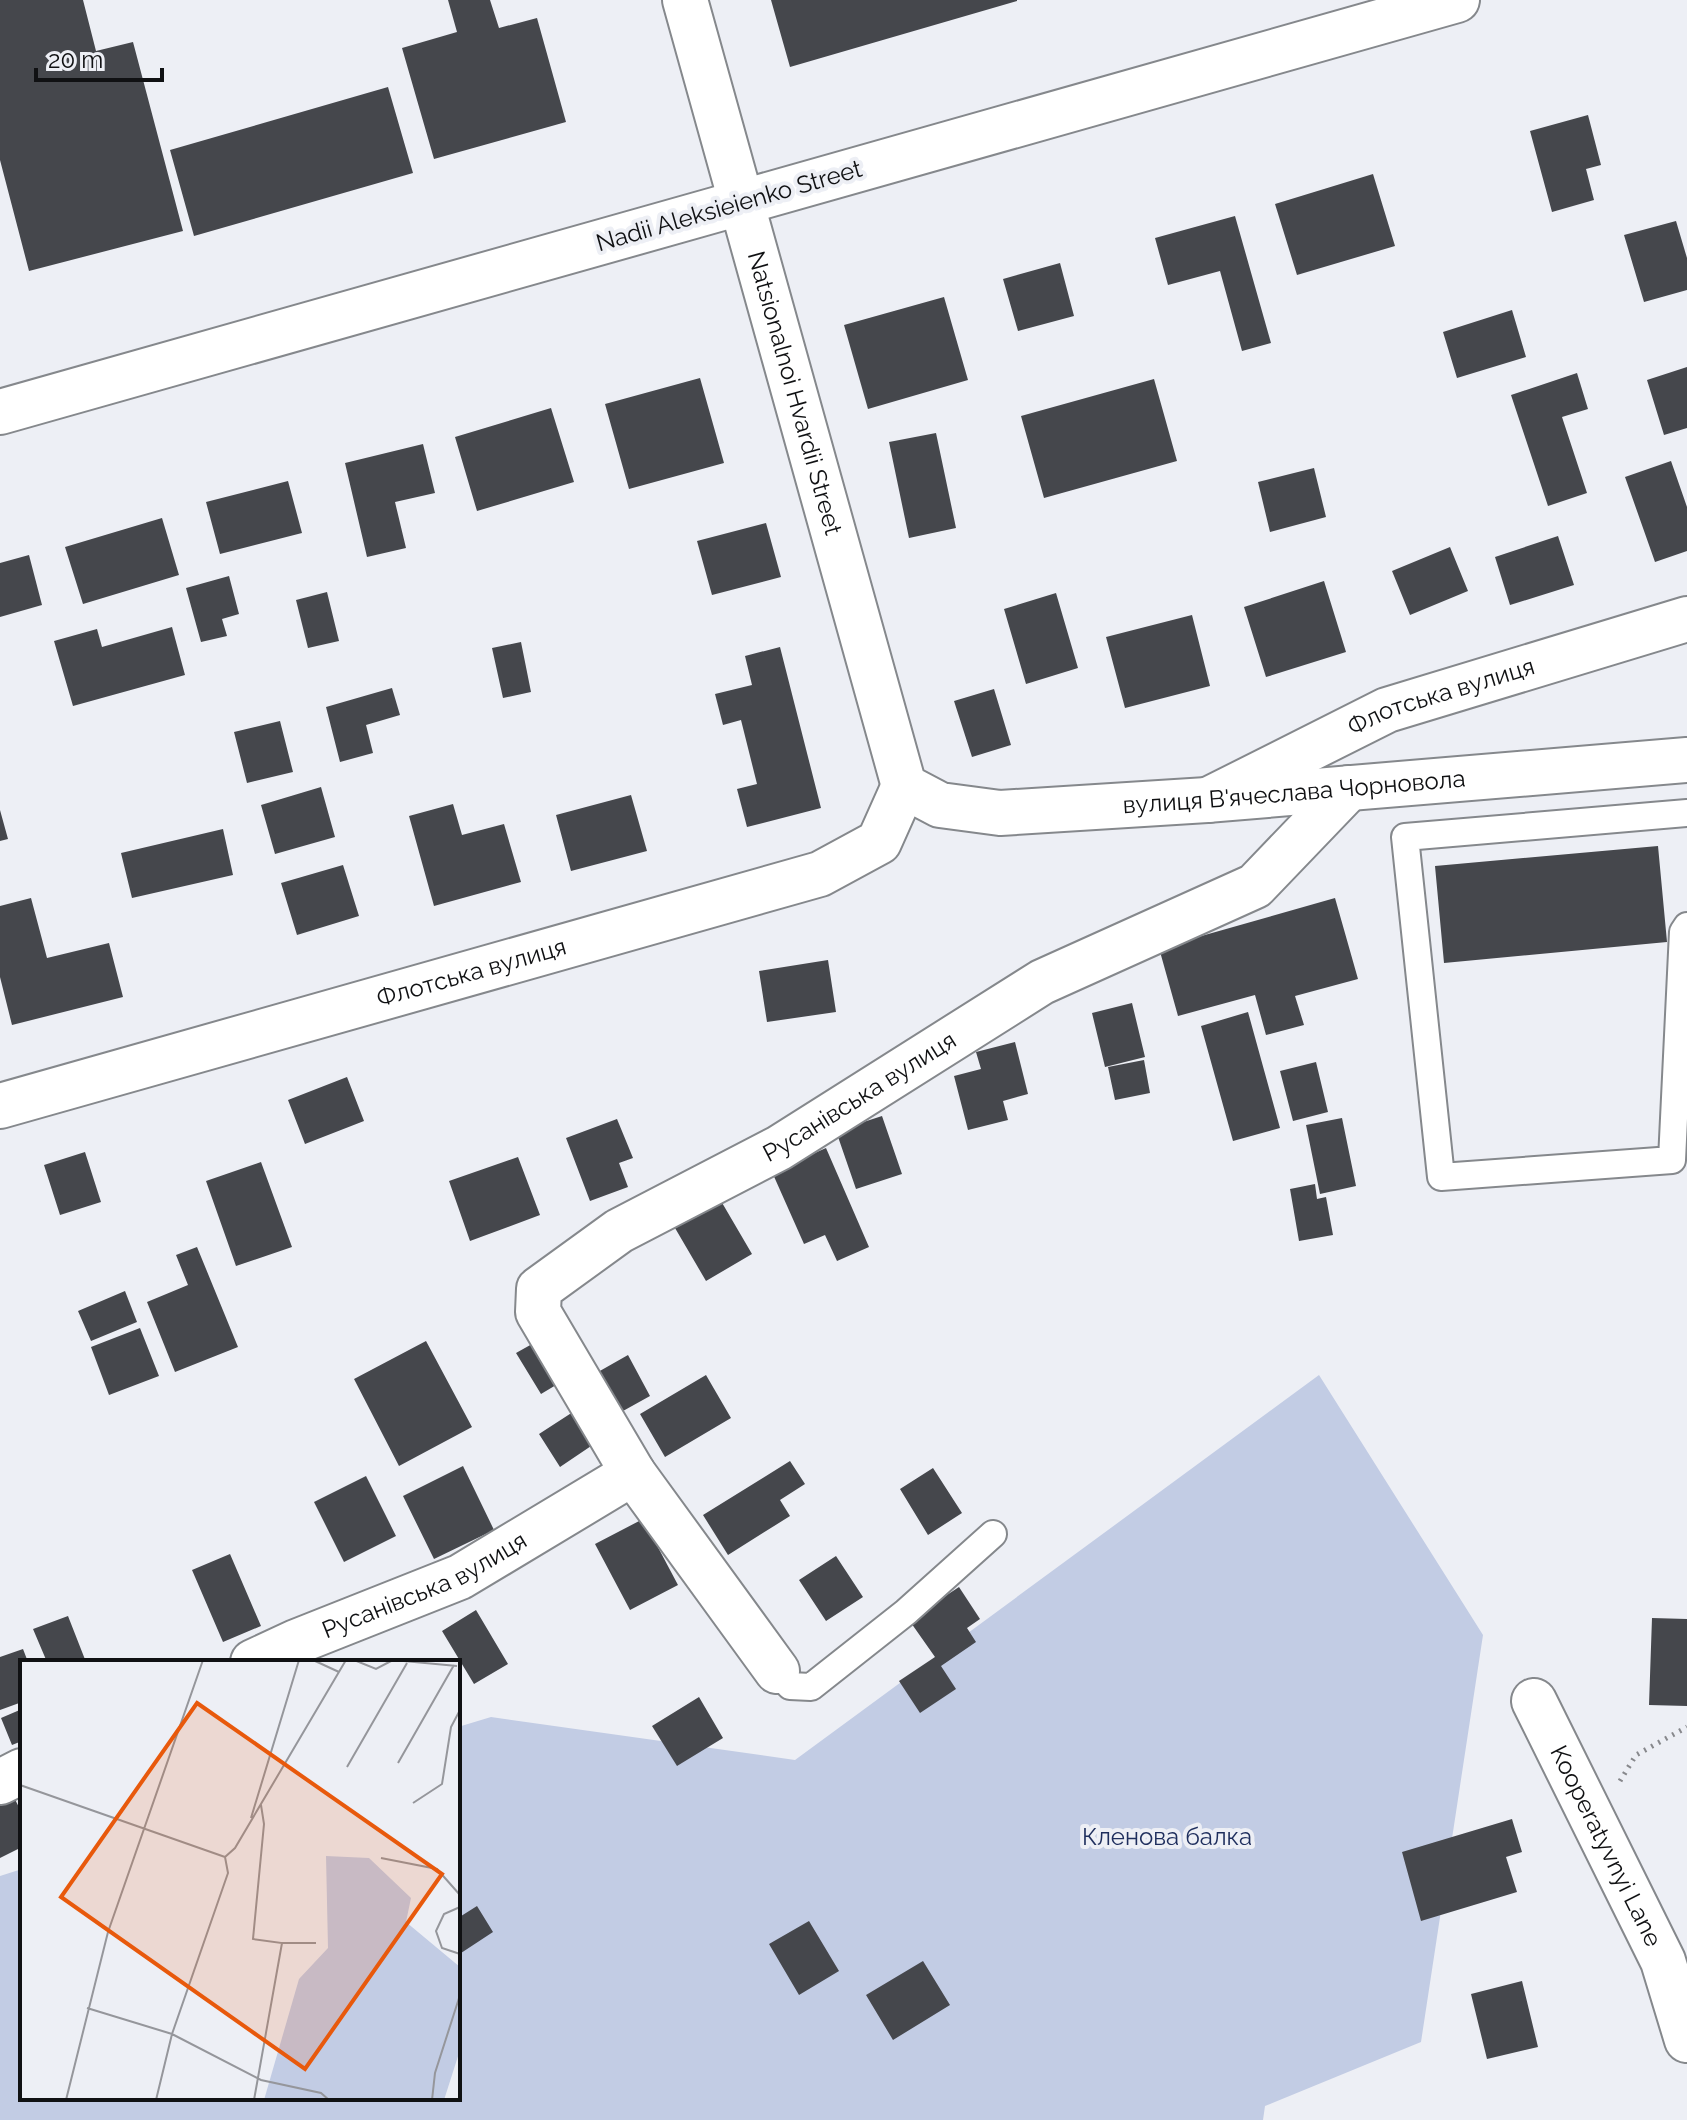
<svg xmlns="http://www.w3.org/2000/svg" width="1687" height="2120" viewBox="0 0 1687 2120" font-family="Raleway,sans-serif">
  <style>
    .green { fill: #c2cce4 }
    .building { fill: #45474c }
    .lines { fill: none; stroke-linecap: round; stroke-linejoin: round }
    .service-casing { stroke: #85888c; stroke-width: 30 }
    .minor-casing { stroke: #85888c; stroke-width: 48 }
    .tertiary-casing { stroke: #85888c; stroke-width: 48 }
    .path { stroke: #87888c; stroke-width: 5; stroke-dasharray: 2 6; stroke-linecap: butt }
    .service { stroke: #fff; stroke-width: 26 }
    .minor { stroke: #fff; stroke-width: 44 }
    .tertiary { stroke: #fff; stroke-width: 44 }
    .labels { text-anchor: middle; stroke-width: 8; stroke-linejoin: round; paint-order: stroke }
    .street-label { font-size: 24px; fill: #101113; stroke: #edeff5 }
    .park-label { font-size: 24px; fill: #1e2e5d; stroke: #edeff5 }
    .inset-road { fill: none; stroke: #95969b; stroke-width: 2 }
    .view { fill: #e8590c; fill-opacity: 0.15; stroke: #e8590c; stroke-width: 4 }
    .inset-edge { fill: none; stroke: #101113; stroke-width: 4 }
  </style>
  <rect width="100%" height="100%" fill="#edeff5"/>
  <!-- green -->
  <path class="green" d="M1319 1375 1483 1635 1421 2042 1265 2106 1263 2120H0V1876L22 1869V2098H458V1727L491 1717 795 1760Z"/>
  <!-- building -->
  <path class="building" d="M0 0H83L96 51 133 42 183 231 29 271 0 160Z
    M448 0H490L499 28 537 18 566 122 434 159 402 48 457 32Z
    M771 0H1017V1L790 67Z
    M388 87 413 173 194 236 170 150Z
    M1588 115 1601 165 1586 169 1594 200 1552 212 1530 131Z
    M1373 174 1395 246 1297 275 1275 204Z
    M1235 216 1271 343 1242 351 1220 271 1168 285 1155 238Z
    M1676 221 1687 258V290L1644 302 1624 235Z
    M1060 263 1074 316 1018 331 1003 279Z
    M944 297 968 380 868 409 844 325Z
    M1512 310 1526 357 1457 378 1443 332Z
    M1687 367V428L1664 435 1647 380Z
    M1577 373 1588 409 1562 417 1587 493 1548 506 1511 395Z
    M700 378 724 463 629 489 605 404Z
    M1154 379 1177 461 1044 498 1021 416Z
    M551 408 574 482 477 511 455 437Z
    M936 433 956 528 909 538 889 442Z
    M423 444 435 493 395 502 406 548 367 557 345 463Z
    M1671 461 1687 507V551L1655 562 1625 477Z
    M1314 468 1326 517 1270 532 1258 482Z
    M288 481 302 533 220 554 206 502Z
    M162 518 179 575 83 604 65 547Z
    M766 523 781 577 712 595 697 541Z
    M1558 536 1574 585 1510 605 1495 557Z
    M1450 547 1468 591 1410 615 1392 571Z
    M29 555 42 605 0 617V563Z
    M229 576 239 614 222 619 227 636 201 642 186 588Z
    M1324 581 1346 652 1266 677 1244 607Z
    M327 592 339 641 308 648 296 600Z
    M1056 593 1078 668 1026 684 1004 609Z
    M1192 615 1210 686 1125 708 1106 637Z
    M172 627 185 675 73 706 54 641 97 629 102 647Z
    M521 642 531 692 503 698 492 648Z
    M780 647 821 808 747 827 737 789 757 784 741 720 723 725 715 694 752 685 745 656Z
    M392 688 400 715 366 725 373 753 340 762 326 707Z
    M994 689 1011 745 972 757 954 701Z
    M280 721 293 772 247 783 234 732Z
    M321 787 335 837 275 854 261 805Z
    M631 795 647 851 571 871 556 815Z
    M453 804 462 835 504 824 521 882 434 906 409 816Z
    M0 810 8 839 0 841Z
    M223 829 233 875 132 898 121 853Z
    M1658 846 1667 942 1444 963 1435 866Z
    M343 865 359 916 297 935 281 883Z
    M31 898 47 958 109 943 123 997 12 1025 0 977V906Z
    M1335 898 1358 979 1295 996 1304 1025 1266 1035 1255 995 1178 1016 1159 948Z
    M828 960 836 1012 767 1022 759 971Z
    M1132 1003 1145 1057 1105 1067 1092 1013Z
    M1248 1012 1280 1128 1233 1141 1201 1026Z
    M1015 1042 1028 1094 1003 1101 1008 1120 968 1130 954 1076 981 1069 976 1052Z
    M1144 1060 1150 1093 1115 1100 1108 1067Z
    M1316 1062 1328 1112 1293 1121 1280 1071Z
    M347 1077 364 1121 305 1144 288 1100Z
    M882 1116 902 1174 856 1189 836 1131Z
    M1342 1118 1356 1186 1320 1194 1306 1125Z
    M617 1119 633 1158 619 1163 628 1187 590 1201 566 1138Z
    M826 1148 869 1247 837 1261 825 1235 804 1244 772 1172Z
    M85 1152 101 1202 60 1215 44 1165Z
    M518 1157 540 1215 470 1241 449 1181Z
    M261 1162 292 1247 236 1266 206 1181Z
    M1315 1184 1317 1199 1326 1197 1333 1235 1299 1241 1290 1189Z
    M721 1201 752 1254 706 1281 675 1228Z
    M197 1247 238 1347 175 1372 147 1302 188 1285 176 1255Z
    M125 1291 137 1322 91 1341 78 1311Z
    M140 1328 159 1376 109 1395 91 1347Z
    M541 1339 566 1379 541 1394 516 1353Z
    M426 1341 472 1427 399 1466 354 1379Z
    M628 1355 650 1396 614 1416 591 1376Z
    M706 1375 731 1418 665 1457 640 1414Z
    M576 1410 597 1442 560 1467 539 1434Z
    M790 1461 805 1484 780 1500 790 1516 728 1555 703 1515Z
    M463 1466 494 1530 434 1559 403 1496Z
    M933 1468 962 1513 928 1535 900 1489Z
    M366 1476 396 1536 344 1562 314 1502Z
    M643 1519 678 1585 630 1610 595 1544Z
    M230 1554 261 1626 223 1642 192 1570Z
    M836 1556 863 1597 826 1621 799 1580Z
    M959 1587 980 1619 967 1628 976 1642 941 1666 956 1689 920 1713 899 1681 935 1657 909 1620Z
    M476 1610 508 1664 474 1684 442 1631Z
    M68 1616 86 1662H47L33 1629Z
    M1652 1618 1687 1619V1706L1649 1705Z
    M23 1649 28 1662H22V1702L0 1710V1657Z
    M699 1697 723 1738 677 1766 652 1726Z
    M22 1709V1741L12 1745 1 1718Z
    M8 1786 22 1813V1847L0 1858V1791Z
    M1512 1819 1522 1852 1506 1857 1517 1892 1421 1921 1402 1852Z
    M477 1906 493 1932 458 1955V1918Z
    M809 1921 839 1971 799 1995 769 1944Z
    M923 1961 950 2005 893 2040 866 1995Z
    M1522 1981 1538 2047 1487 2059 1471 1994Z"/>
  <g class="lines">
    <!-- service casing -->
    <g class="service-casing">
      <path id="service" d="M1687 813 1405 837 1441 1177 1672 1160 1683 932 1687 926
        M777 1671 790 1686 811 1687 906 1612 993 1534"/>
    </g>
    <!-- minor casing -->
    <g class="minor-casing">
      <g id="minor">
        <path d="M743 202 1457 0"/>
        <path id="s1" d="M1208 800 1387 710 1687 619"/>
        <path id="s2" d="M0 1106 820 874 879 842 904 786"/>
        <path d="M633 1473 777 1671"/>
        <path id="s3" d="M253 1662 296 1642 460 1577 633 1473 538 1312 539 1289 619 1231 779 1148 1042 982 1255 886 1349 788"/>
        <path id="s4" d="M1534 1701 1663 1961 1687 2040"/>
        <path d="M0 1782 22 1771"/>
      </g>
    </g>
    <!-- tertiary casing -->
    <g class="tertiary-casing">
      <g id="tertiary">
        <path id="s5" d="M685 0 904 786 940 805 1000 813 1207 800 1687 760"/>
        <path d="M0 412 743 202"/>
      </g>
    </g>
    <!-- path -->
    <path class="path" d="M1620 1781 1636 1755 1687 1727"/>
    <!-- service -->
    <use href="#service" class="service"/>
    <!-- minor -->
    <use href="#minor" class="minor"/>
    <!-- tertiary -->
    <use href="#tertiary" class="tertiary"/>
  </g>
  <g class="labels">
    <!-- street labels -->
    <g class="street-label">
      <text transform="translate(729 206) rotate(-16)" y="8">Nadii Aleksieienko Street</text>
      <text dy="8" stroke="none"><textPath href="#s5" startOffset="408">Natsionalnoi Hvardii Street</textPath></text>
      <text dy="8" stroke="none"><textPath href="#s1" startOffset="256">Флотська вулиця</textPath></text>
      <text dy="8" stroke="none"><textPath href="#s5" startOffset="1212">вулиця В'ячеслава Чорновола</textPath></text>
      <text dy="8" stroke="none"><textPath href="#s2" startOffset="490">Флотська вулиця</textPath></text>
      <text dy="8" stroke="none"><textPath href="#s3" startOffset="1010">Русанівська вулиця</textPath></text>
      <text dy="8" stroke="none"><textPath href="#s3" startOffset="188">Русанівська вулиця</textPath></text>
      <text dy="8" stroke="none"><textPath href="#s4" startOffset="162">Kooperatyvnyi Lane</textPath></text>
    </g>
    <!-- park labels -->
    <g class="park-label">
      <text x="1167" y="1845">Кленова балка</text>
    </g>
  </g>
  <!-- overview -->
  <g transform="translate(20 1660)">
    <rect width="440" height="440" fill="#edeff5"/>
    <path d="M306 196 349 198 391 238 386 262 440 307V390L424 440H244L279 319 308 288Z" fill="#c2cce4"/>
    <path class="inset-road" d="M293 0 319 12M334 0 356 9 373 0M373 0 437 6M378 103 434 5M327 107 387 3M0 125 205 197M393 143 422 124 431 67 440 50M231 158 279 0M205 197 215 188 326 0M361 198 417 209 440 235M440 247 424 254 416 271 422 288 440 294M262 283H296M67 348 152 374 241 420 301 433 309 440M46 440 88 272 183 0M136 440 152 374 208 213 205 197M234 440 262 283 233 279 244 164 241 145M412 440 415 413 440 335"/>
    <path class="view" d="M177 43 422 214 285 409 41 237Z"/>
    <rect width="440" height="440" class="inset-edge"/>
  </g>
  <!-- scale -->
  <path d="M36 68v12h126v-12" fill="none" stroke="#101113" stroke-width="4"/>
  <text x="48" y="68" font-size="24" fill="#101113" stroke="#edeff5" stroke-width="6" paint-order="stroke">20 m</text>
</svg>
